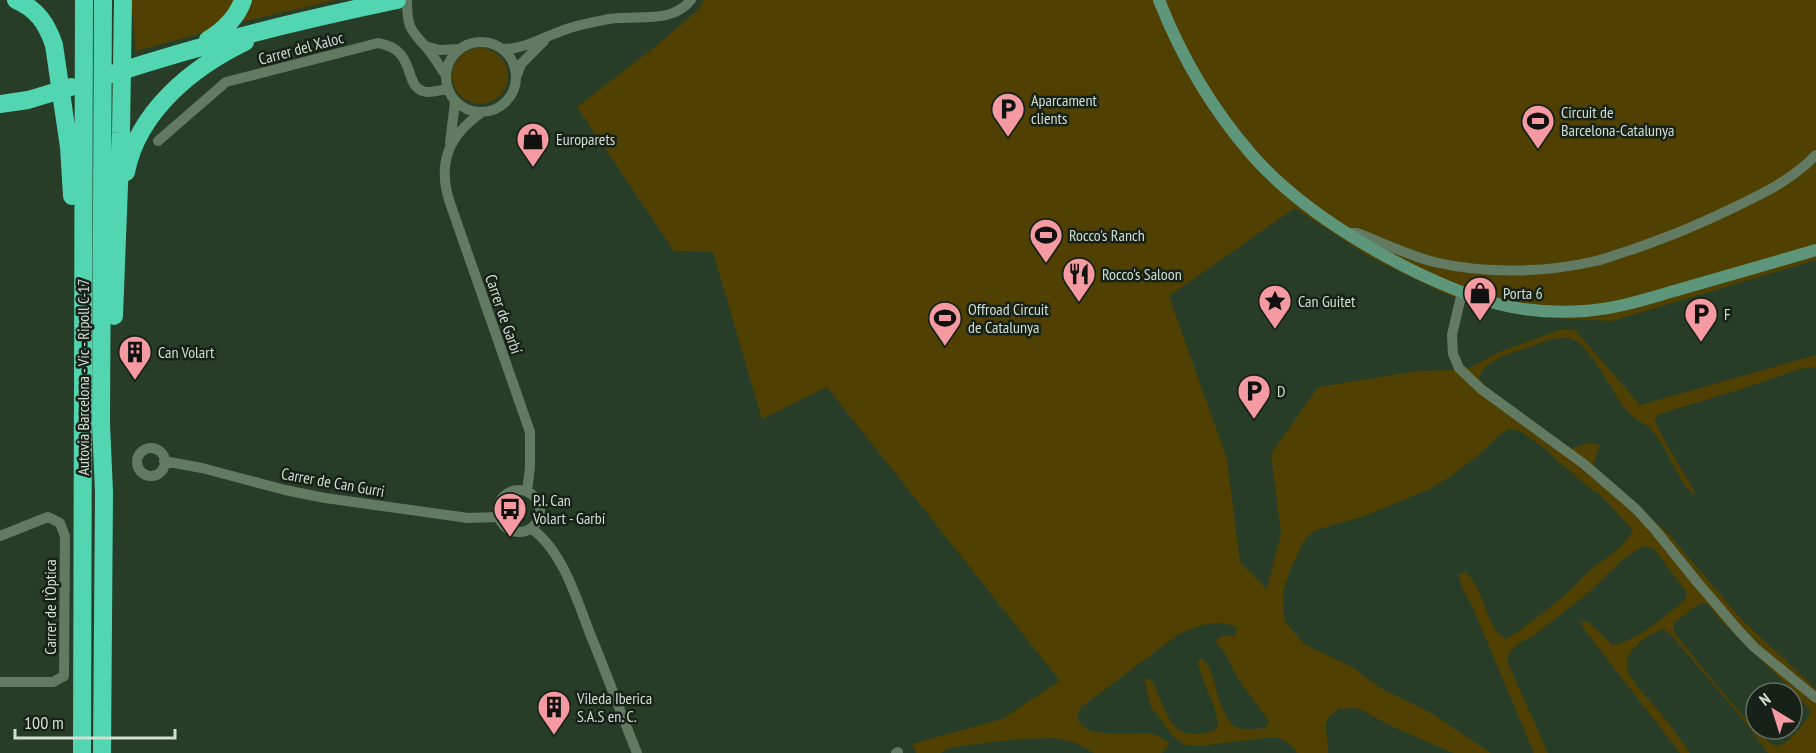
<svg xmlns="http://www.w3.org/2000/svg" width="1816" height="753" viewBox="0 0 1816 753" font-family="'PT Sans Narrow',sans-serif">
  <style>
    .green { fill: #504103; fill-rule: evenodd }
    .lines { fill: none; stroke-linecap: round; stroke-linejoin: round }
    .street { stroke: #627a62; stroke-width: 10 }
    .secondary { stroke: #5d967a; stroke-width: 12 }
    .highway { stroke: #51d6b1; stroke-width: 18 }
    .labels { text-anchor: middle; stroke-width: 5; stroke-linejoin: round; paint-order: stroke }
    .street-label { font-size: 16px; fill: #d2dfd2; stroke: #172118 }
    .poi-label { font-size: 16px; fill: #d2dfd2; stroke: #172118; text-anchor: start }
  </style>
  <rect width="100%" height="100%" fill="#273d28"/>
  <!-- green -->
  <path class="green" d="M131 0H337L250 20 136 51Z
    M704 0H1816V260L1612 321 1554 318 1513 312 1472 304 1439 291 1368 256 1295 208 1169 296 1227 459 1240 562 1267 589 1281 533 1271 454 1318 387 1419 371 1454 370 1472 367 1497 353 1559 330H1575L1640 405 1816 355V367L1799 369 1754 385 1660 414 1654 419 1664 440 1696 494H1693L1684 485 1661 442 1649 427 1633 417 1627 411C1613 393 1595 356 1579 343 1574 339 1567 337 1561 338 1548 339 1534 346 1521 350 1506 354 1487 361 1479 376L1482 382 1489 391 1570 449 1588 443 1600 445 1593 466 1668 533 1741 619 1816 689V753H1768L1746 723 1672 636 1663 629C1650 633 1624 650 1627 667 1629 681 1653 703 1662 715 1672 727 1681 740 1690 753H1680L1583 628 1580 621H1587L1613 645C1634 643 1668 614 1685 600L1687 593 1653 548 1645 546 1638 549 1620 562 1587 594 1533 636 1519 643 1509 653 1507 661 1548 753H1534L1473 608 1462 588 1459 574 1466 572C1469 576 1473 580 1475 584 1486 601 1487 628 1506 639 1526 627 1544 612 1562 597 1572 589 1580 579 1589 571 1604 559 1624 548 1633 530L1599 494 1592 490 1553 457 1548 451 1522 432 1510 429 1500 434 1481 453 1451 476 1430 489 1362 517 1319 529 1312 533 1306 538 1302 545 1289 572 1283 593 1284 616 1286 623 1304 644 1350 666 1384 690 1430 712 1491 753H1453L1389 725 1360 709 1353 708 1338 709 1327 719 1326 726 1328 753H1297C1291 743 1284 738 1272 737L1199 746 1184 745 1173 736 1151 707 1144 678 1151 680C1169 710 1167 745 1213 731L1218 726C1217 710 1211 699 1205 685 1202 678 1200 670 1197 662L1202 658C1206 663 1210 668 1212 674 1216 687 1222 722 1238 728 1246 731 1258 728 1266 728L1269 721 1238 679 1225 653 1215 641 1222 636 1235 635 1237 628C1218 617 1197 626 1179 634L1080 708C1065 743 1136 731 1153 734 1160 736 1165 740 1170 744L1162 753H1094L1076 743 1054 738 1018 739 961 746 947 749 941 753H916L912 744 1002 719 1060 681 827 387 762 419 713 252 674 251 577 107 656 46 699 9ZM1703 603H1707L1720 620 1785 683 1811 711C1807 721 1787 747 1776 746 1764 746 1685 646 1673 631L1674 623 1696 606Z
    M452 76a28 28 0 1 1 56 0a28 28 0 1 1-56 0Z"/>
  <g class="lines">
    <!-- street -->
    <path class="street" d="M407 0C407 25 409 29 426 47 433 55 439 65 445 74
      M446 77a35 35 0 1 1 70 0a35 35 0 1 1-70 0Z
      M425 46 440 50 459 49
      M503 49C525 49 544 37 564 30 578 25 594 22 609 19 636 14 671 25 691 0
      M517 75 521 64 544 41
      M481 113C448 136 437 164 450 203L530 432V467L527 491
      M158 141 226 82 378 43C420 50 401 91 428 92 434 92 441 90 447 89
      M450 143 455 102
      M1348 233H1357C1381 242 1410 256 1434 262 1486 274 1544 273 1596 261 1608 258 1620 253 1631 250 1660 240 1688 229 1716 216 1751 199 1788 184 1816 155
      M1462 292 1452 335 1453 354 1459 368 1481 389 1584 464 1636 509 1656 531 1698 583 1739 631 1754 647 1816 698
      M137 462a14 14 0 1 1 28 0a14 14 0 1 1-28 0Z
      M164 461 202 468 285 490 325 498 468 518 498 517
      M498 511a21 21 0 1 1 42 0a21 21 0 1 1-42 0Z
      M532 529C565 553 578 605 593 641 608 678 622 716 637 753
      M0 536 48 517 60 523 65 536 64 676 53 682H0
      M896 753 898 752"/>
    <!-- secondary -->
    <path class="secondary" d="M1159 0C1181 56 1212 109 1252 155 1308 219 1417 281 1498 304 1525 311 1556 313 1584 311 1617 309 1649 298 1681 289 1726 276 1771 263 1816 250"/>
    <!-- highway -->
    <path class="highway" d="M16 0C37 9 47 24 54 45L69 147 72 196
      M208 40C224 30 237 18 243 0
      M112 74C206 43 301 20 397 0
      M0 104 28 100 71 87
      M126 172C138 111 193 67 245 42
      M114 316 121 133 123 0
      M82 753 84 0
      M102 753 104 492 101 424 103 0"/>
  </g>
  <!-- icons -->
  <defs>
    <g id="parking-pin" transform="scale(1.725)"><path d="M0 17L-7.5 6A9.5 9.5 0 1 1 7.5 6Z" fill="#f49aa0" stroke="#172118"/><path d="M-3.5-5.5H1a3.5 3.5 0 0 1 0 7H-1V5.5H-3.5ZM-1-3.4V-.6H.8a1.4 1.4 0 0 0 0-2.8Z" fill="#111"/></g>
    <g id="stadium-pin" transform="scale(1.725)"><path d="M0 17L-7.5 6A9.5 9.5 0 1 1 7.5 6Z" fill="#f49aa0" stroke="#172118"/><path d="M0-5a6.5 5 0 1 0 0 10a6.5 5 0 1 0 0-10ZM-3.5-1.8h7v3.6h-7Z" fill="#111"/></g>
    <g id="shop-pin" transform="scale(1.725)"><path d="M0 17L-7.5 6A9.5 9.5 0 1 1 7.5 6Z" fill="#f49aa0" stroke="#172118"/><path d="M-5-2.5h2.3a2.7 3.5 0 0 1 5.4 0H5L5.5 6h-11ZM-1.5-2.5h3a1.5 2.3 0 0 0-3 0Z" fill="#111"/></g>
    <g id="restaurant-pin" transform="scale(1.725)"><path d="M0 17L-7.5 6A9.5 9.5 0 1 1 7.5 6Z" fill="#f49aa0" stroke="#172118"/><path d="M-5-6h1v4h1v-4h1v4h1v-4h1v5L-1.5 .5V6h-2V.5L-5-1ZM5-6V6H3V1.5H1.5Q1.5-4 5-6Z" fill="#111"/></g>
    <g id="sight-pin" transform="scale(1.725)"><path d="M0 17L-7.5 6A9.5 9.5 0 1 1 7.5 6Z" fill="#f49aa0" stroke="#172118"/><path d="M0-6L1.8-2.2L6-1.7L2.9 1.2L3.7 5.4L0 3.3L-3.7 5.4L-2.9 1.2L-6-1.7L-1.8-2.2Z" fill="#111"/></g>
    <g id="building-pin" transform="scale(1.725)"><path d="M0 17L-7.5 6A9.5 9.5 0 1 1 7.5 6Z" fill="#f49aa0" stroke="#172118"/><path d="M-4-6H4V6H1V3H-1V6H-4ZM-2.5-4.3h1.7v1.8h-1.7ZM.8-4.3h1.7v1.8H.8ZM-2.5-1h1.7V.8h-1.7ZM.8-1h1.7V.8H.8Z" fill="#111"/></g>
    <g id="bus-pin" transform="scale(1.725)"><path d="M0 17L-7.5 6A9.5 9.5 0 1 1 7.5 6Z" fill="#f49aa0" stroke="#172118"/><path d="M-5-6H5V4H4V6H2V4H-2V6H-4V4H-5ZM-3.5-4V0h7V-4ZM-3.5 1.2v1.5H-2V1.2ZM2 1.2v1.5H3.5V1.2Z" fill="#111"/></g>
  </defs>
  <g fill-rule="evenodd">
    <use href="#parking-pin" x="1008" y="109"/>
    <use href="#stadium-pin" x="1538" y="121"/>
    <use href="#shop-pin" x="533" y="139"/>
    <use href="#stadium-pin" x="1046" y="235"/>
    <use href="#restaurant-pin" x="1079" y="274"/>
    <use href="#shop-pin" x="1480" y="293"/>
    <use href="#sight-pin" x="1275" y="301"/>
    <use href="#parking-pin" x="1701" y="314"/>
    <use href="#stadium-pin" x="945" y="318"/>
    <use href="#building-pin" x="135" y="352"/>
    <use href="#parking-pin" x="1254" y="391"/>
    <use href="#bus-pin" x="510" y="509"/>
    <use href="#building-pin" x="554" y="707"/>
  </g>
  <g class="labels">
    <!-- street labels -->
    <g class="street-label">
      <text transform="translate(301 48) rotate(-15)" y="6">Carrer del Xaloc</text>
      <text transform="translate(504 314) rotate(71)" y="6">Carrer de Garbí</text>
      <text transform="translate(83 377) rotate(-90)" y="6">Autovia Barcelona - Vic - Ripoll C-17</text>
      <text transform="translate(333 482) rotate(10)" y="6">Carrer de Can Gurri</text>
      <text transform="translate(50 607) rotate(-90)" y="6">Carrer de l'Òptica</text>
    </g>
    <!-- poi labels -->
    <g class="poi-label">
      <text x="1031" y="106">Aparcament<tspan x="1031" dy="18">clients</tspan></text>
      <text x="1561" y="118">Circuit de<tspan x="1561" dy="18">Barcelona-Catalunya</tspan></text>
      <text x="556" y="145">Europarets</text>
      <text x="1069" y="241">Rocco's Ranch</text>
      <text x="1102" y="280">Rocco's Saloon</text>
      <text x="1503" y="299">Porta 6</text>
      <text x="1298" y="307">Can Guitet</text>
      <text x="968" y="315">Offroad Circuit<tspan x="968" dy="18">de Catalunya</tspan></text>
      <text x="1724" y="320">F</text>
      <text x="158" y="358">Can Volart</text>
      <text x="1277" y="397">D</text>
      <text x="533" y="506">P.I. Can<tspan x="533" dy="18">Volart - Garbí</tspan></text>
      <text x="577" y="704">Vileda Iberica<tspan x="577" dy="18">S.A.S en. C.</tspan></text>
    </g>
  </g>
  <!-- north arrow -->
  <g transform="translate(1774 711) rotate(322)"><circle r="28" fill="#172118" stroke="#626d62" stroke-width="1.5"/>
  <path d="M0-4.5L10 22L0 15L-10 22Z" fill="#f49aa0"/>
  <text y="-9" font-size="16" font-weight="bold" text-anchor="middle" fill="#d2dfd2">N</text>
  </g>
  <!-- scale -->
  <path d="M15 729v9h160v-9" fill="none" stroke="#d2dfd2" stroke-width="3"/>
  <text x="24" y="729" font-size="18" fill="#d2dfd2" stroke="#172118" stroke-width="4.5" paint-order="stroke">100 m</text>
</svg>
